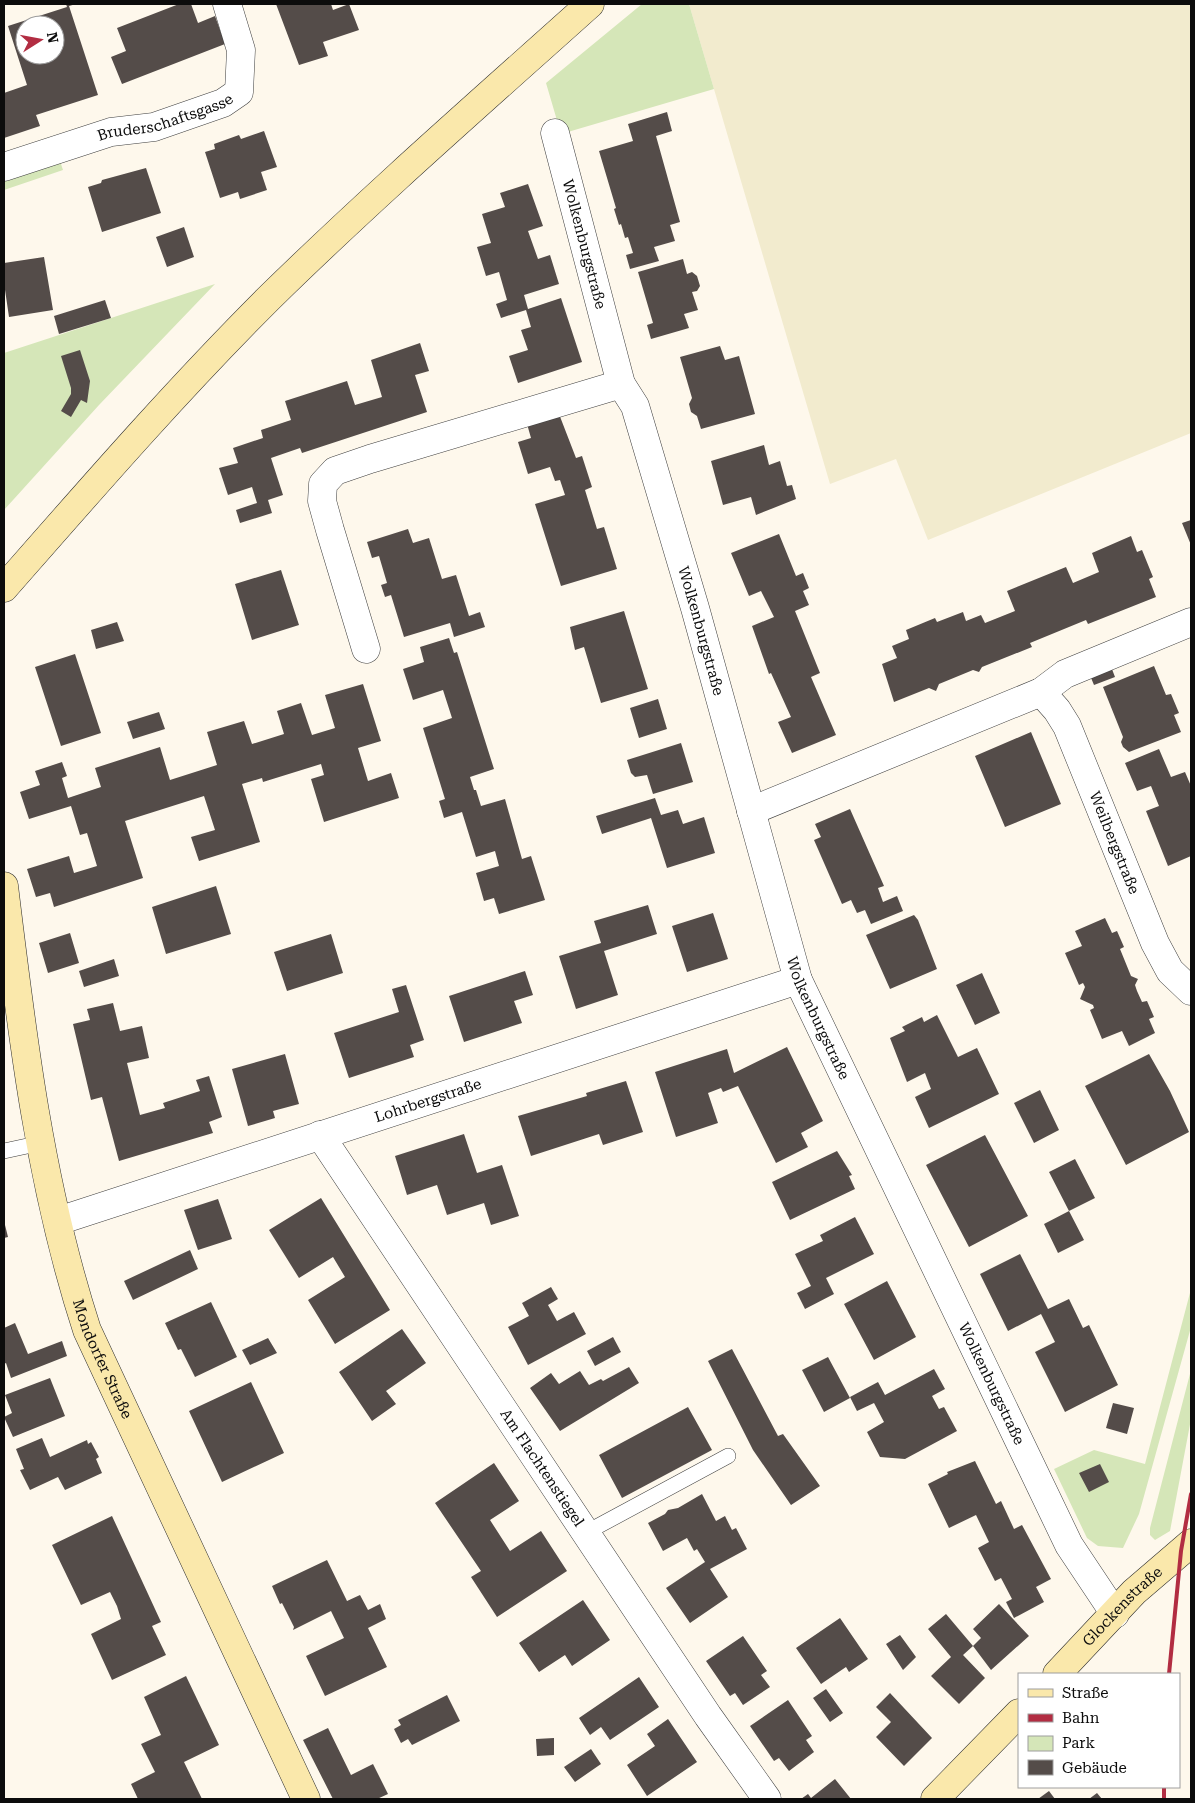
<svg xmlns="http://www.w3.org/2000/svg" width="1195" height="1803" viewBox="0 0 1195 1803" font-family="'Roboto Serif',serif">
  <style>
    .farmland { fill: #f2ebce }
    .green { fill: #d5e6b8 }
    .building { fill: #544c49; fill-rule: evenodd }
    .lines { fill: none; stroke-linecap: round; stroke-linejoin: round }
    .lane-casing { stroke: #3f3f3f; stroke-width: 16 }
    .street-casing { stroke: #3f3f3f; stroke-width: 29 }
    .secondary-casing { stroke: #2e2e2e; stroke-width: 29 }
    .lane { stroke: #fff; stroke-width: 15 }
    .street { stroke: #fff; stroke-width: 28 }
    .secondary { stroke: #fae8ab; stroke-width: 28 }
    .rail { stroke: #b22d42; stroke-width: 4 }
    .labels { text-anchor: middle; stroke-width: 5; stroke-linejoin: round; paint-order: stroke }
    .street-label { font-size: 15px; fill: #0c0c0c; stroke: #fff }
  </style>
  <rect width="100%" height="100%" fill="#fef8ec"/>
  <!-- farmland -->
  <path class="farmland" d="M689 4H1191V433L928 540 896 459 830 484Z"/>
  <!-- green -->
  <path class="green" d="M642 4H689L714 89 561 134 546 83Z
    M60 161 63 170 4 190V180Z
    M215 284 99 405 4 510V353Z
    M1191 1289V1327L1139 1514 1123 1548 1098 1546 1087 1538 1054 1469 1094 1450 1145 1464Z
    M1191 1370V1419L1170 1531 1155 1540 1150 1535V1528Z"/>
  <!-- building -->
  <path class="building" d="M66 4H76L69 6 98 95 36 115 40 126 4 138V93L27 85 8 26 67 7ZM25 25H55V55H25Z
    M179 4H191L198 23 215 16 225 44 122 84 111 57 126 51 117 28Z
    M276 4H331L333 10 349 4 359 30 323 42 328 56 299 65Z
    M667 112 672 131 656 136 680 222 670 225 675 241 654 247 659 261 630 269 626 255 633 253 628 237 625 238 621 224 619 225 614 209 616 208 599 151 633 141 628 124Z
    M264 131 277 167 261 172 267 190 240 199 238 192 220 198 205 152 215 149 214 144 239 135 241 139Z
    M146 168 161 213 102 232 88 187 101 183 102 180Z
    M528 184 543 226 528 231 538 259 550 255 559 284 524 295 528 309 561 298 582 362 518 383 509 356 528 350 521 330 531 327 526 310 501 318 496 304 507 300 499 272 486 276 477 247 491 243 482 214 505 207 500 193Z
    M184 227 194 257 167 267 156 237Z
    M44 257 53 310 9 317 4 283V263Z
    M683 259 687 274 692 272 697 276 700 286 697 291 692 292 698 310 684 314 689 328 651 339 647 325 653 323 638 272Z
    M105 300 111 318 59 334 54 316Z
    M420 343 429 371 415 375 427 412 302 453 300 448 271 458 283 495 268 500 272 513 240 523 236 510 257 503 252 487 228 495 219 468 238 463 233 448 263 438 261 430 291 420 285 401 347 381 355 405 382 397 371 360Z
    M720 346 725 360 739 356 755 414 701 429 697 416 691 412 689 404 692 398 680 357Z
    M80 350 90 381 87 403 81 400 71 417 61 411 71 394V388L61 356Z
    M559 414 576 458 582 456 592 487 585 490 597 529 604 527 617 569 561 586 535 504 565 495 560 480 555 481 550 467 528 474 518 442 531 438 527 424Z
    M764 445 769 465 780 461 787 486 792 485 796 499 756 515 751 497 723 505 711 461Z
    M1191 520V545L1182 523Z
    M408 529 413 543 429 538 442 579 456 575 469 616 480 612 485 627 454 637 450 623 404 637 391 595 385 597 381 585 387 583 379 556 372 558 367 542Z
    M779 534 796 576 803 573 809 588 803 591 809 605 795 611 820 673 811 677 836 735 792 753 778 722 791 717 771 673 769 674 752 626 774 617 761 591 749 596 731 553Z
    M1131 536 1137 552 1142 550 1153 577 1149 579 1156 597 1088 624 1086 620 1030 643 1032 647 982 667 979 672 973 670 939 684 936 691 929 688 894 702 882 664 897 658 892 646 909 639 906 630 935 618 937 622 963 612 966 621 981 615 985 623 1015 611 1007 591 1066 567 1073 583 1099 572 1092 553Z
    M281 570 299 625 252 640 235 584Z
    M624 611 648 689 601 703 584 647 575 650 570 627Z
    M117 622 124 641 96 649 91 630Z
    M449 638 454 653 457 652 494 769 470 777 474 790H476L481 806 505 799 522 859 531 856 545 900 499 914 494 898 484 901 476 873 499 866 495 851 476 857 462 812 444 818 439 801 445 799 423 728 452 718 443 690 413 700 403 669 424 662 420 647Z
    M75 654 101 733 61 746 35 667Z
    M1110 664 1115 677 1094 685 1089 673Z
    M1154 666 1166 695 1171 694 1179 713 1174 715 1181 732 1129 752 1123 747 1121 742 1123 737 1103 687Z
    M363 684 381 741 358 748 368 781 391 773 399 798 324 822 311 779 324 775 321 764 263 782 262 778 242 784 260 842 199 861 191 837 215 830 204 796 125 821 143 878 54 907 50 893 36 897 27 869 69 856 74 873 97 866 87 833 80 835 71 806 29 819 20 792 40 785 35 771 62 762 67 776 62 778 68 798 101 787 95 768 160 747 170 780 217 765 207 732 244 721 252 744 284 734 277 711 301 703 312 735 335 728 325 695Z
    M658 699 667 729 639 738 630 708Z
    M159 712 165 729 133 739 127 722Z
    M1031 732 1061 804 1005 827 975 756Z
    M681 743 693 782 653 794 647 775 635 777 631 773 627 760Z
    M1159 749 1171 777 1185 772 1191 786V856L1168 866 1146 811 1159 806 1151 786 1137 791 1125 763Z
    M655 798 661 815 678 810 683 824 704 817 715 853 667 868 651 818 602 834 596 816Z
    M850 809 884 886 878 888 883 902 897 896 903 911 871 924 865 910 857 913 851 900 842 904 814 840 821 837 815 824Z
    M216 886 231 934 166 954 152 907Z
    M648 905 657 934 604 951 618 995 576 1009 559 956 601 943 594 921Z
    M713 913 728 959 687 972 672 926Z
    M914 915 918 920 937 969 890 989 866 935Z
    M1105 918 1112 933 1117 931 1124 947 1120 949 1131 976 1138 979 1135 985 1137 991 1142 1002 1147 1001 1154 1017 1149 1019 1155 1033 1129 1046 1122 1031 1102 1039 1090 1010 1094 1008 1093 1005 1080 999 1085 987 1083 983 1079 985 1065 953 1082 946 1075 931Z
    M70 933 79 963 48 973 39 943Z
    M331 934 343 973 287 991 274 952Z
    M114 959 119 976 84 987 79 971Z
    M525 971 533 995 514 1001 522 1023 464 1042 449 996Z
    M982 973 1000 1013 975 1025 956 985Z
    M406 985 424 1040 410 1045 414 1057 349 1078 334 1033 399 1012 392 989Z
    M113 1003 120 1031 142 1026 149 1058 127 1063 140 1115 165 1108 163 1103 200 1091 196 1080 209 1076 222 1117 209 1122 213 1133 119 1161 102 1097 91 1100 73 1024 90 1020 87 1009Z
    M937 1015 958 1057 977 1048 999 1094 929 1128 915 1097 931 1089 925 1073 907 1082 890 1038 905 1031 902 1027 922 1017 924 1022Z
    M787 1047 823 1121 801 1133 808 1147 776 1163 738 1086 723 1092 721 1088 708 1093 718 1123 676 1137 655 1072 727 1049 734 1073Z
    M285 1054 299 1104 273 1111 275 1118 248 1126 232 1069Z
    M1149 1054 1170 1091 1189 1132 1126 1165 1085 1086Z
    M626 1081 643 1132 603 1145 599 1134 531 1156 518 1116 587 1096 586 1093Z
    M1040 1090 1059 1130 1034 1143 1014 1103Z
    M464 1134 477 1173 502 1165 519 1216 491 1225 484 1203 447 1215 437 1185 407 1195 395 1156Z
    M985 1135 1028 1216 969 1247 926 1165Z
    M837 1151 852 1175 849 1176 855 1189 790 1220 772 1182Z
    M1075 1159 1095 1198 1069 1211 1049 1172Z
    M321 1198 390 1310 335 1344 308 1300 345 1277 333 1257 299 1278 269 1230Z
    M218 1199 232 1239 198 1250 184 1210Z
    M1069 1211 1084 1240 1058 1253 1044 1224Z
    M855 1217 874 1254 826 1278 834 1294 805 1309 797 1293 811 1286 795 1254 823 1241 820 1235Z
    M4 1221 8 1237 4 1238Z
    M190 1250 198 1269 133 1300 124 1281Z
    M1020 1254 1048 1309 1069 1299 1083 1328 1089 1325 1118 1385 1065 1412 1035 1352 1055 1342 1041 1314 1008 1331 980 1274Z
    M887 1281 916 1337 874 1360 844 1304Z
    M551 1287 558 1299 548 1305 557 1321 574 1312 586 1334 528 1365 508 1327 529 1316 522 1303Z
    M211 1302 237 1357 195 1377 181 1349 178 1350 165 1323Z
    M15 1323 28 1354 62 1341 67 1356 11 1378 6 1363 4 1364V1328Z
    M402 1329 426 1363 386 1391 396 1404 372 1421 339 1372Z
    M613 1337 621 1352 595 1366 587 1351Z
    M268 1338 277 1353 250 1365 242 1350Z
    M732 1349 778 1436 783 1434 820 1486 791 1505 753 1450 708 1361Z
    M828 1357 850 1398 824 1412 802 1370Z
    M629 1367 639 1383 560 1431 530 1388 551 1373 559 1384 580 1371 589 1385 601 1379 603 1381Z
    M934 1369 945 1389 932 1396 939 1409 944 1407 957 1431 905 1459 880 1457 867 1432 884 1422 874 1403 857 1411 850 1397 878 1382 885 1395Z
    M50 1378 65 1416 13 1437 4 1417 12 1413 5 1395Z
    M251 1382 284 1453 222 1482 189 1411Z
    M1113 1403 1134 1408 1127 1434 1106 1428Z
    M688 1407 712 1450 622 1498 599 1455Z
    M42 1438 50 1457 87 1440 88 1444 91 1442 99 1457 96 1459 102 1473 65 1490 58 1477 30 1490 20 1470 24 1469 16 1449Z
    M975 1461 996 1504 1001 1501 1014 1529 1022 1525 1051 1579 1036 1587 1044 1602 1014 1618 1006 1602 1012 1599 1001 1578 995 1581 978 1548 989 1542 976 1515 949 1528 928 1484 948 1474 947 1472Z
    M494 1463 519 1501 490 1520 510 1551 541 1531 567 1571 497 1617 471 1577 481 1571 435 1503Z
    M1100 1464 1109 1482 1089 1492 1079 1473Z
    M702 1494 716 1521 725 1516 732 1530 736 1528 747 1549 710 1569 728 1597 690 1623 666 1588 705 1562 697 1549 694 1551 687 1538 663 1551 648 1523 665 1514 668 1510 678 1508Z
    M112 1516 161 1622 152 1626 166 1655 112 1680 91 1634 121 1619 117 1606 110 1592 81 1605 52 1545Z
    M327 1560 347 1601 360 1595 368 1610 380 1604 386 1619 368 1628 387 1667 325 1696 306 1656 344 1638 331 1611 293 1630 294 1627 282 1603 280 1604 272 1586Z
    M583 1600 610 1640 572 1666 565 1655 539 1672 519 1643Z
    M999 1604 1029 1636 991 1670 973 1646 963 1655 985 1678 959 1704 931 1676 951 1657 928 1629 946 1614 973 1646 981 1638 973 1629Z
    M840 1618 868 1659 849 1672 846 1667 821 1684 796 1648Z
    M900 1635 916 1657 903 1670 886 1644Z
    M743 1636 767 1671 761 1675 770 1687 743 1705 735 1693 730 1696 706 1661Z
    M186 1676 219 1745 184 1762 202 1799H138L131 1784 155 1772 141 1744 161 1735 144 1697Z
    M639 1677 659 1707 610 1740 601 1727 590 1735 579 1718Z
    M826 1689 843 1713 830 1722 813 1698Z
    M890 1693 932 1738 904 1766 876 1737 891 1722 876 1707Z
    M447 1695 460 1721 412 1745 408 1739 401 1743 394 1729 401 1725 398 1720Z
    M788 1700 812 1736 806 1740 814 1752 789 1771 779 1758 774 1761 750 1726Z
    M668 1719 697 1762 647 1796 627 1765 655 1746 647 1734Z
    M328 1728 351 1775 373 1764 388 1794 377 1799H333L303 1740Z
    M554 1738V1755L537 1756 536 1739Z
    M591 1749 601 1764 575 1782 564 1767Z
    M835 1779 851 1799H801L808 1794 811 1798Z
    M1049 1791 1055 1799H1038Z
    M1097 1793 1102 1799H1089Z"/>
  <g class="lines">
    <!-- lane casing -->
    <g class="lane-casing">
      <path id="lane" d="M4 1151 41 1143
        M587 1532 728 1456"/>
    </g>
    <!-- street casing -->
    <g class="street-casing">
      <g id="street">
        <path id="s1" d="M555 133 621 384 635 406 695 608 798 980 1069 1545 1115 1614"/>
        <path id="s2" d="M4 167 111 132 154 127 223 103 239 92 241 50 227 4"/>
        <path d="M366 649 330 530 322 501 323 484 335 471 370 459 621 384"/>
        <path id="s3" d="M1041 692 1057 710 1067 726 1155 943 1170 971 1191 991"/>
        <path d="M751 811 1041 692 1065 674 1191 622"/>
        <path id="s4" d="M320 1135 708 1716 767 1799"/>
        <path id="s5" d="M58 1221 798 980"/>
      </g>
    </g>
    <!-- secondary casing -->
    <g class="secondary-casing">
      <g id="secondary">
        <path d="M4 588C90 490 175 392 268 299 372 197 482 101 590 4"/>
        <path id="s6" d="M4 886C22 1035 40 1186 87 1330L306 1799"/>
        <path id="s7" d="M1057 1674 1134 1592 1191 1543"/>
        <path d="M935 1799 1019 1713"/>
      </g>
    </g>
    <!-- lane -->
    <use href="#lane" class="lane"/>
    <!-- street -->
    <use href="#street" class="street"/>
    <!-- secondary -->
    <use href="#secondary" class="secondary"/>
    <!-- rail -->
    <path class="rail" d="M1169 1674 1181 1551 1191 1494
      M1164 1799V1787"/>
  </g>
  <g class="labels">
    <!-- street labels -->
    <g class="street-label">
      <text dy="5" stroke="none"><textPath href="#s2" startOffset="169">Bruderschaftsgasse</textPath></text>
      <text dy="5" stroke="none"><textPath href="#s1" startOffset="115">Wolkenburgstraße</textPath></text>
      <text dy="5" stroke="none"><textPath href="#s1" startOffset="520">Wolkenburgstraße</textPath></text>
      <text dy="5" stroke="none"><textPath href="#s3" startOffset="169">Weilbergstraße</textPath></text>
      <text dy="5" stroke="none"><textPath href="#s1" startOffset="925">Wolkenburgstraße</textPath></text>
      <text dy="5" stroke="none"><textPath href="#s5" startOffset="389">Lohrbergstraße</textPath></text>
      <text dy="5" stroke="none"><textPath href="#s6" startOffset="485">Mondorfer Straße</textPath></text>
      <text dy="5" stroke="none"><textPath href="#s1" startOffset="1330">Wolkenburgstraße</textPath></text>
      <text dy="5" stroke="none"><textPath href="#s4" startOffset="400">Am Flachtenstiegel</textPath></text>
      <text dy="5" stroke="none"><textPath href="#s7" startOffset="94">Glockenstraße</textPath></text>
    </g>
  </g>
  <!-- border -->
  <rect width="1195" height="1803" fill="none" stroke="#0c0c0c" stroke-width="10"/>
  <!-- legend -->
  <rect x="1018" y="1673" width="162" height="115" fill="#ffffff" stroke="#9e9e9e"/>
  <rect x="1028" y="1689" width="25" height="8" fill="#fae8ab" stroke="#9e9e9e"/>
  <text x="1062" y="1698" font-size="15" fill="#0c0c0c">Straße</text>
  <rect x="1028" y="1714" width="25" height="8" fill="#b22d42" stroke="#9e9e9e"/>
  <text x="1062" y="1723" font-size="15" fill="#0c0c0c">Bahn</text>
  <rect x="1028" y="1736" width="25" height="15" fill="#d5e6b8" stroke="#9e9e9e"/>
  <text x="1062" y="1748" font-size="15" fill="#0c0c0c">Park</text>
  <rect x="1028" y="1760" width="25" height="15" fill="#544c49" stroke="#9e9e9e"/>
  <text x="1062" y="1773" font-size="15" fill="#0c0c0c">Gebäude</text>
  <!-- north arrow -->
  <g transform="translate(40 40) rotate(79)"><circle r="24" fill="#ffffff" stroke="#9e9e9e"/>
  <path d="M0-4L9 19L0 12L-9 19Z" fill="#b22d42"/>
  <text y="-8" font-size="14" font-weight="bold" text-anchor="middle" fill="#0c0c0c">N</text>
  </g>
</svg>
